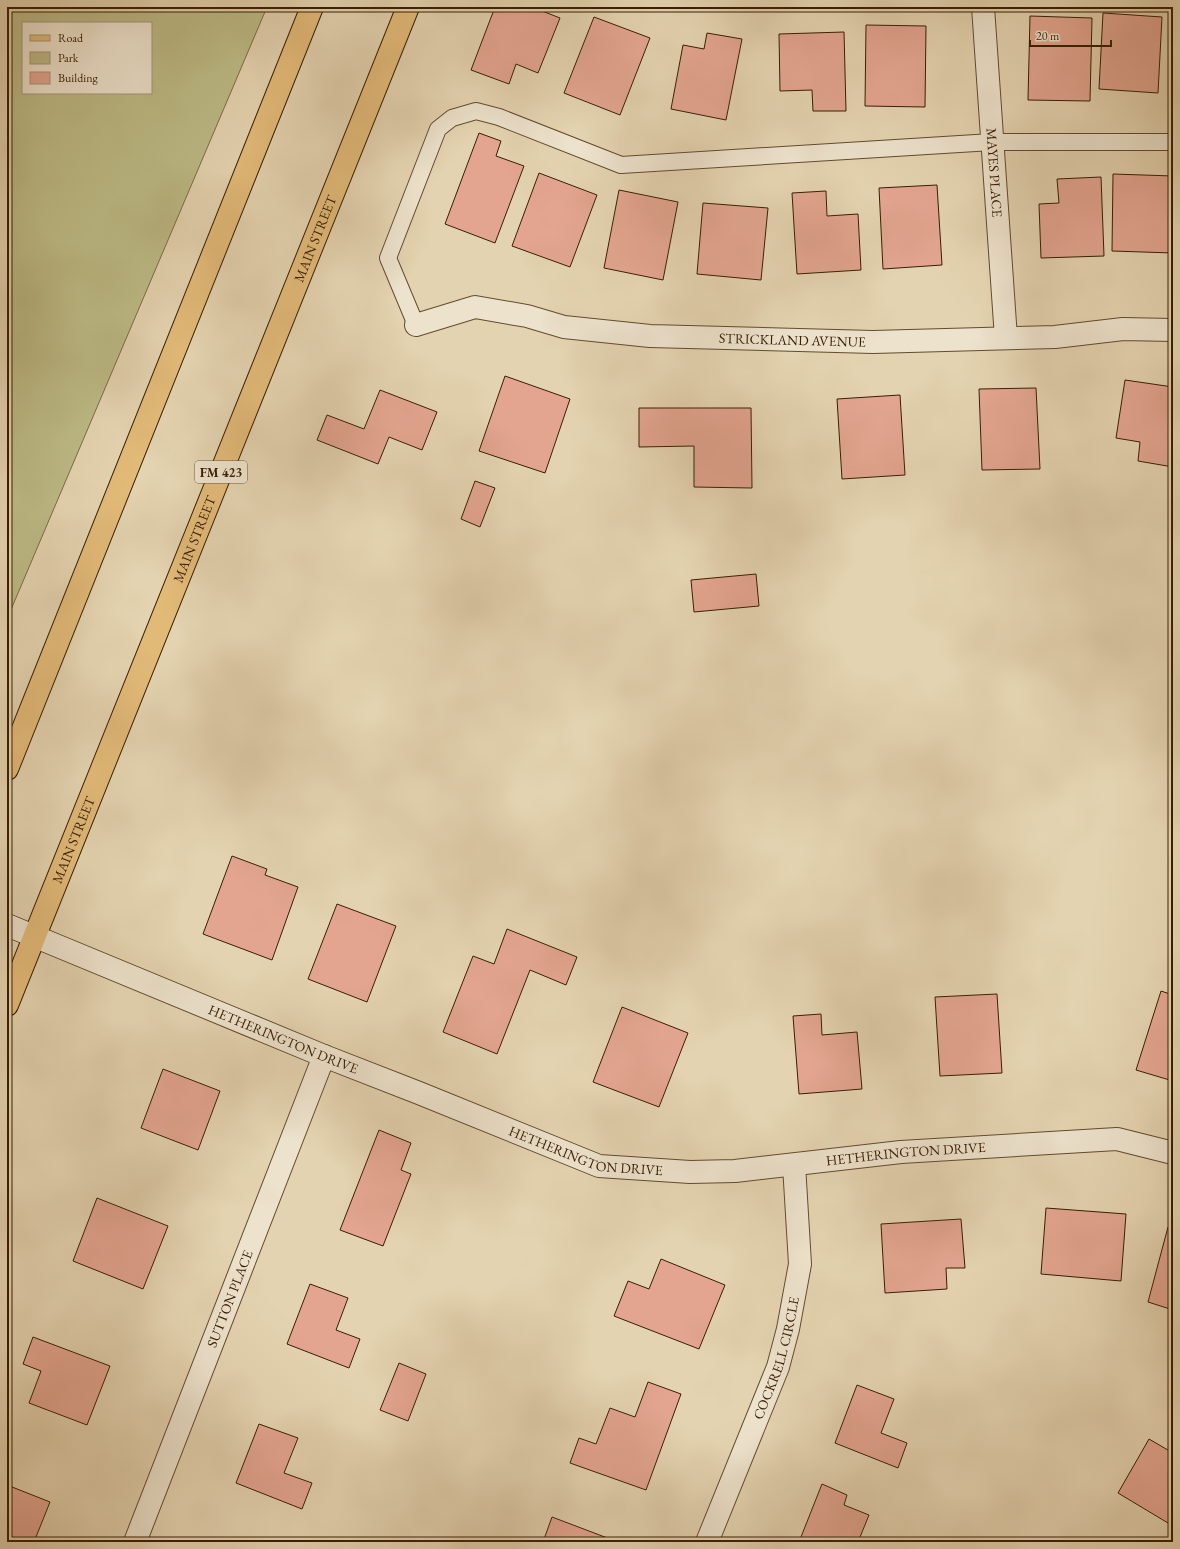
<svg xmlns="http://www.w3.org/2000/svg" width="1180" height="1549" viewBox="0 0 1180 1549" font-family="'EB Garamond',serif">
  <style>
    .green { fill: #bcba86; stroke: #7a6c44; fill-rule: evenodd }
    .building { fill: #e3a590; stroke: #381e03 }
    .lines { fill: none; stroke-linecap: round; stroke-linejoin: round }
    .service-casing { stroke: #634b2e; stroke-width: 18 }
    .minor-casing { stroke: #634b2e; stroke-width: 24 }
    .primary-casing { stroke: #381e03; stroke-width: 24 }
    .service { stroke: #ede2cc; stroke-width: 16 }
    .minor { stroke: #ede2cc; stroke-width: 22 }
    .primary { stroke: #e2ba78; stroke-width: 22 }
    .labels { text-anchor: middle; stroke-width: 3; stroke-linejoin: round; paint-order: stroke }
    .shield { fill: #ede2cc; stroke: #6e593f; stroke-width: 1 }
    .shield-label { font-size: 13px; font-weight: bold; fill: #381e03 }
    .street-label { font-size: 14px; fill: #381e03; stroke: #ede2cc }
  </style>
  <rect width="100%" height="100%" fill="#e4d3b0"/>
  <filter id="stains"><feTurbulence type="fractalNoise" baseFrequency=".005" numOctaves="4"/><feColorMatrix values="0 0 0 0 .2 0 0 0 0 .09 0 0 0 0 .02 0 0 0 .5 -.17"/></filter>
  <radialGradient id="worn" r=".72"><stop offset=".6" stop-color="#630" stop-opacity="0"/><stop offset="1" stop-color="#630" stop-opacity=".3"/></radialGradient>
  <!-- green -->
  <path class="green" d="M7 7H267L7 619ZM23 23H151V93H23Z"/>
  <!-- building -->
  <path class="building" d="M495 7H532L560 18 538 73 516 64 509 84 471 70Z
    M1103 13 1162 17 1158 93 1099 89Z
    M1030 16 1092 18 1090 101 1028 100Z
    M594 17 650 38 620 115 564 93Z
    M866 25 926 26 925 107 865 106Z
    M844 32 846 111H813L812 90 780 91 779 34Z
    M707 33 742 39 726 120 671 109 683 45 704 49Z
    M479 133 501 141 496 156 524 166 495 243 445 224Z
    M539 173 597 195 570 267 512 246Z
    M1113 174 1173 176V253L1112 251Z
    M1101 177 1104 256 1041 258 1039 204 1059 203 1057 179Z
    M937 185 942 265 883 269 879 188Z
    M619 190 678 202 663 280 604 268Z
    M826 191 827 216 858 214 861 270 797 274 792 193Z
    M703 203 768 208 761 280 697 274Z
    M505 376 570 399 545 473 479 451Z
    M1125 380 1173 387V467L1138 461 1140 442 1116 438Z
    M1036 388 1040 469 982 470 979 389Z
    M380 390 437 412 422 450 389 437 378 464 317 440 327 415 364 429Z
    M900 395 905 475 842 479 837 399Z
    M639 408H751L752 488 694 487V446L639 447Z
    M475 481 495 488 480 527 461 519Z
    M756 574 759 606 694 612 691 580Z
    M232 856 267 869 265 875 298 887 272 960 203 934Z
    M337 904 396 926 367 1002 308 979Z
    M507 929 577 957 566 985 530 970 497 1054 443 1032 473 956 494 964Z
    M1161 991 1173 995V1081L1136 1070Z
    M997 994 1002 1073 940 1076 935 997Z
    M622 1007 688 1033 659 1107 593 1082Z
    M821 1014 822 1035 857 1032 862 1089 799 1094 793 1016Z
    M163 1069 220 1091 198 1150 141 1128Z
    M379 1130 411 1143 401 1170 411 1174 383 1246 340 1230Z
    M97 1198 168 1226 143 1289 73 1261Z
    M1046 1208 1126 1214 1121 1281 1041 1274Z
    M961 1219 965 1268H946L947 1289 885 1293 881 1224Z
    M1168 1227 1173 1228V1310L1148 1302Z
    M661 1259 725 1285 699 1349 614 1316 628 1281 649 1289Z
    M310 1284 348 1298 336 1330 360 1339 349 1368 287 1344Z
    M33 1337 110 1366 87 1425 29 1403 41 1371 23 1364Z
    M399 1363 426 1374 408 1421 380 1410Z
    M648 1382 681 1394 646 1490 570 1463 579 1438 596 1444 610 1408 635 1417Z
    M857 1385 894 1399 881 1433 907 1443 898 1468 835 1443Z
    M259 1424 298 1438 284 1473 312 1483 302 1509 236 1483Z
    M1149 1439 1173 1453V1526L1118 1493Z
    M822 1484 847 1495 844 1505 869 1515 858 1542H799Z
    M7 1485 50 1502 34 1542H7Z
    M552 1517 618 1542H543Z"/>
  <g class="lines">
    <!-- service casing -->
    <g class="service-casing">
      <path id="service" d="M416 325 388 258 438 129 452 118 476 111 499 117 621 165 992 142H1173"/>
    </g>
    <!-- minor casing -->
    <g class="minor-casing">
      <g id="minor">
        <path id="s1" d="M983 7 1006 338"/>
        <path id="s2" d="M416 325 475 307 527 316 564 327 650 336 873 342 1055 337 1123 329 1173 330"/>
        <path id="s3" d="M7 925 324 1056 419 1093 599 1166 690 1172 735 1171 901 1152 1117 1139 1173 1153"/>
        <path id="s4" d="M135 1542 324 1056"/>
        <path id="s5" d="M707 1542 778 1367 788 1329 800 1264 794 1165"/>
      </g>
    </g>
    <!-- primary casing -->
    <g class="primary-casing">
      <g id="primary">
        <path d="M7 769 312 7"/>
        <path id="s6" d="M7 1005 408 7"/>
      </g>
    </g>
    <!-- service -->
    <use href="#service" class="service"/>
    <!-- minor -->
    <use href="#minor" class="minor"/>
    <!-- primary -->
    <use href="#primary" class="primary"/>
  </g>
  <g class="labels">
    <!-- shield labels -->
    <rect class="shield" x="195" y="461" width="52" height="22" rx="3"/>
    <g class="shield-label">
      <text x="221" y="477">FM 423</text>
    </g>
    <!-- street labels -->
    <g class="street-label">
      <text dy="5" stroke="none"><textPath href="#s1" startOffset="166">MAYES PLACE</textPath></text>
      <text dy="5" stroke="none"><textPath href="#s6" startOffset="826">MAIN STREET</textPath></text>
      <text dy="5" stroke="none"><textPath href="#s2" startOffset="382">STRICKLAND AVENUE</textPath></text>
      <text dy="5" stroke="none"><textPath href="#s6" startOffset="502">MAIN STREET</textPath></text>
      <text dy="5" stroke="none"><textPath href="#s6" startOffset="178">MAIN STREET</textPath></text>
      <text dy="5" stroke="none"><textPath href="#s3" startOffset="299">HETHERINGTON DRIVE</textPath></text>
      <text dy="5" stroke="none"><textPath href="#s3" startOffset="623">HETHERINGTON DRIVE</textPath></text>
      <text dy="5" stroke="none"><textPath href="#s3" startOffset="947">HETHERINGTON DRIVE</textPath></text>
      <text dy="5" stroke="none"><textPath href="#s4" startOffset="261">SUTTON PLACE</textPath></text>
      <text dy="5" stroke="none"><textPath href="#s5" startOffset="197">COCKRELL CIRCLE</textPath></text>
    </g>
  </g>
  <!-- margin -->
  <rect width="1180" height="1549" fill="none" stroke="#e4d3b0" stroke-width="24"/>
  <rect x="8" y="8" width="1164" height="1533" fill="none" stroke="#381e03" stroke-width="2"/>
  <rect x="12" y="12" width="1156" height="1525" fill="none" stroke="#381e03"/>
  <!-- legend -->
  <rect x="22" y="22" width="130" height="72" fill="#ede2cc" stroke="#a5947c"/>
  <rect x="30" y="35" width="20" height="6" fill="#e2ba78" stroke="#a5947c"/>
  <text x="58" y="42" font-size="12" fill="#381e03">Road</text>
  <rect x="30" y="52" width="20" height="12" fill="#bcba86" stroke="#a5947c"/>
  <text x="58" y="62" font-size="12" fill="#381e03">Park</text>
  <rect x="30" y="72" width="20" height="12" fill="#e3a590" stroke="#a5947c"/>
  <text x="58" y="82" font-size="12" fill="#381e03">Building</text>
  <!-- scale -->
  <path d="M1030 40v6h81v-6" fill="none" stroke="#381e03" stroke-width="2"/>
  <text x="1036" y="40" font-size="12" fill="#381e03" stroke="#ede2cc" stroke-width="3" paint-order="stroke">20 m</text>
  <rect width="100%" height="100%" filter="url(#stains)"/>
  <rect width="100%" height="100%" fill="url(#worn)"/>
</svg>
